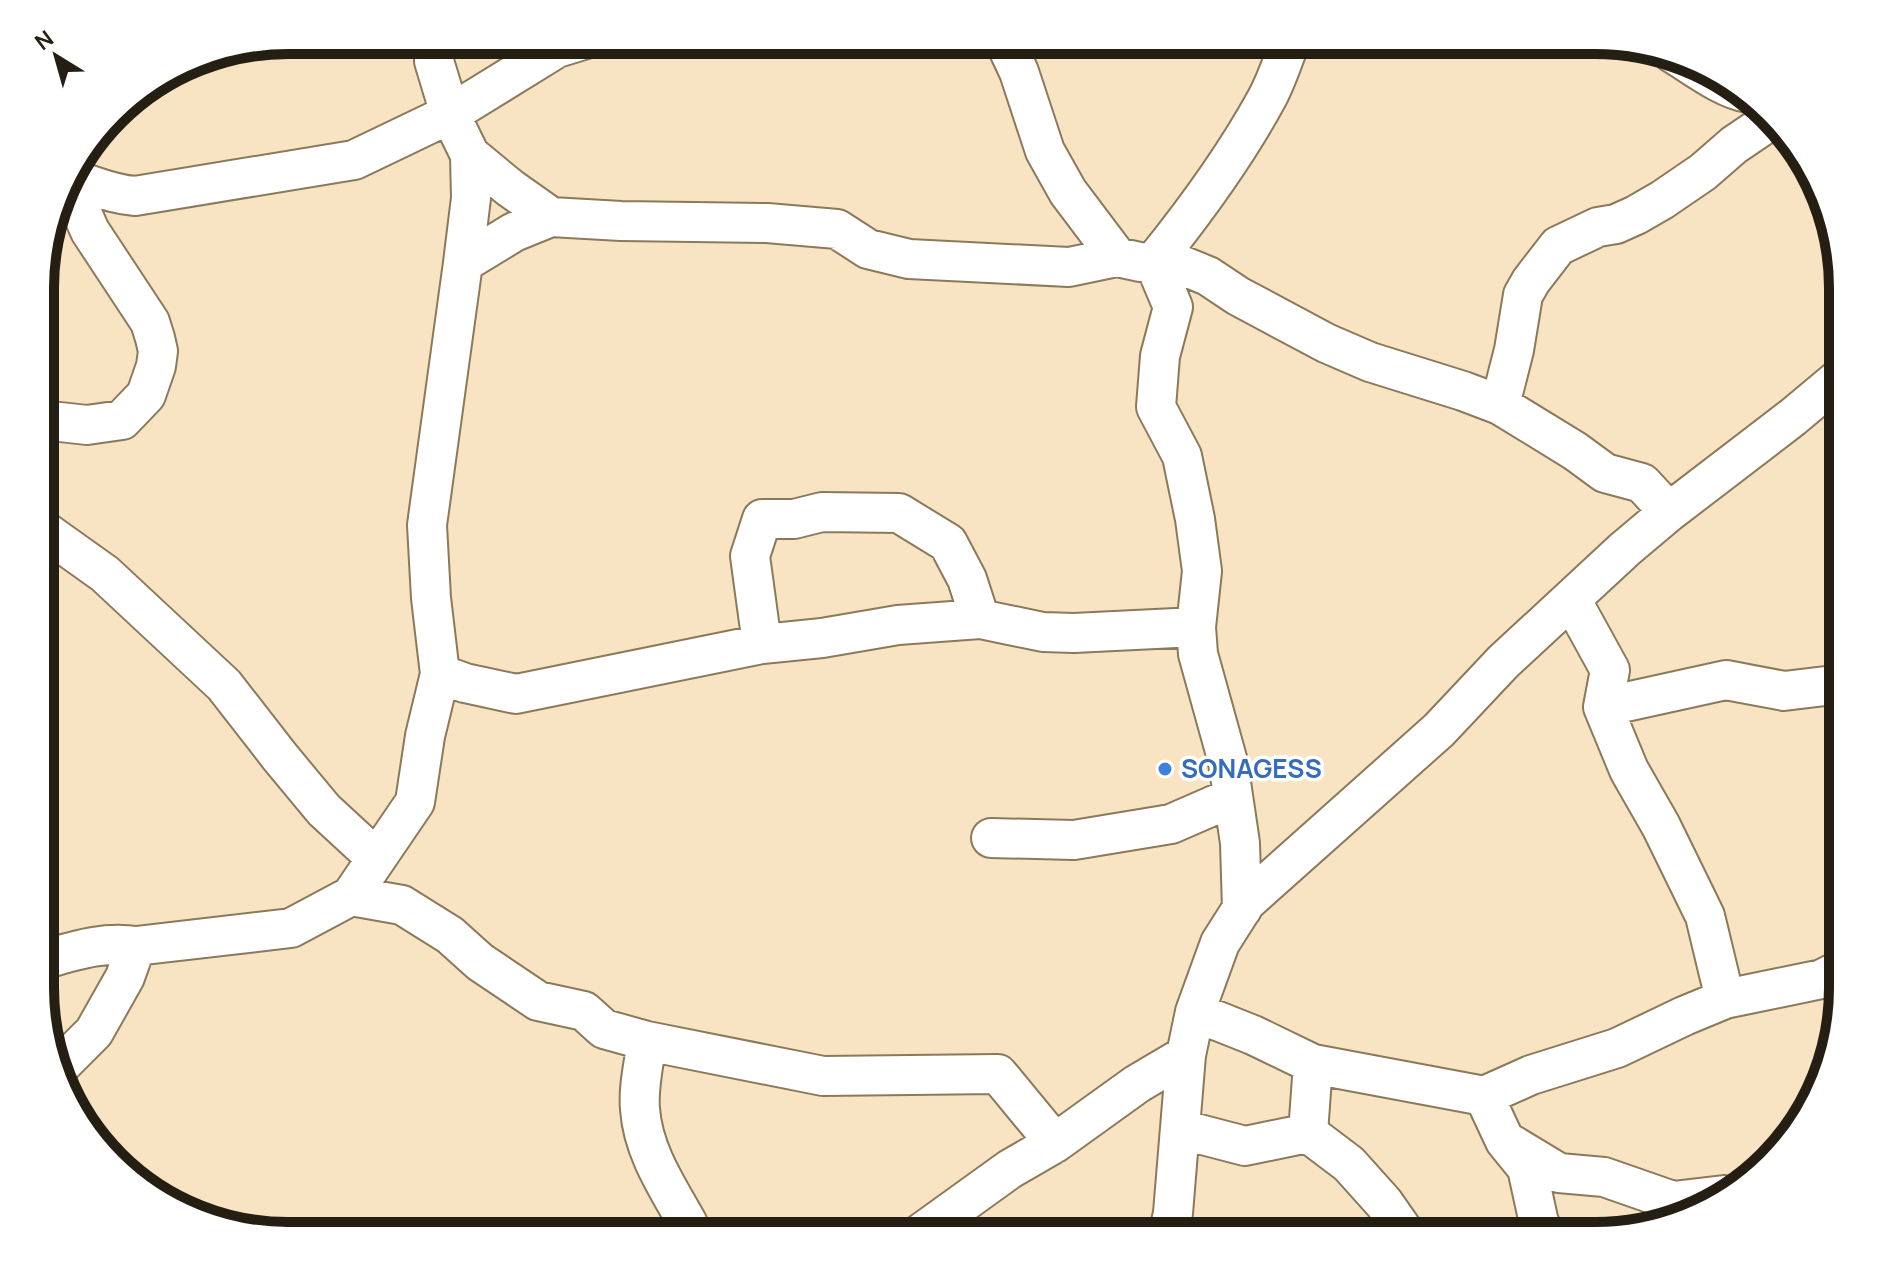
<svg xmlns="http://www.w3.org/2000/svg" width="1883" height="1276" viewBox="0 0 1883 1276" font-family="Manrope,sans-serif">
  <style>
    .lines { fill: none; stroke-linecap: round; stroke-linejoin: round }
    .minor-casing { stroke: #8b795b; stroke-width: 42 }
    .minor { stroke: #fff; stroke-width: 38 }
    .shop-dot { fill: #3f7fe0; stroke: #fff; stroke-width: 3 }
    .labels { text-anchor: middle; stroke-width: 7; stroke-linejoin: round; paint-order: stroke }
    .shop-label { font-size: 26px; font-weight: bold; fill: #366cbe; stroke: #fff; text-anchor: start }
    .rim { fill: none; stroke: #251e12; stroke-width: 10 }
  </style>
  <rect width="100%" height="100%" fill="#f8e4c3"/>
  <g class="lines">
    <!-- minor casing -->
    <g class="minor-casing">
      <path id="minor" d="M435 40 434 61 450 114 470 155 471 198 463 263
        M1004 40 1019 72 1045 151 1068 192 1117 257
        M1672 53C1694 66 1723 89 1748 93
        M470 155 510 188 551 217 621 221 767 223 837 229 868 249 909 259 1069 267 1117 257 1140 262 1176 263 1208 276 1238 296 1326 343 1370 362 1463 391 1500 405 1575 451 1605 473 1642 483 1669 512
        M67 178C92 184 109 194 135 196L354 160 450 114 557 48 583 40
        M1500 405 1514 350 1523 295 1531 281 1558 246 1598 227 1616 224 1636 215 1662 200 1703 172 1734 145 1771 120
        M42 420 87 425 122 420 146 395 156 366 158 351 155 338 150 322 90 231 66 177
        M42 529 105 574 224 685 280 757 324 810 376 858
        M1571 599 1610 670 1603 707 1629 770 1661 826 1705 916 1725 999
        M762 644 750 556 762 519H794L822 512 899 513 948 543 967 579 980 619
        M440 674 465 683 516 694 762 644 822 638 898 625 980 619 1043 632 1074 633 1196 627
        M1603 707 1726 680 1784 691 1842 684
        M991 838 1074 840 1171 824 1233 797
        M351 896 415 802 425 736 440 674 431 598 427 525 463 263 514 232 551 217
        M1242 909 1240 843 1228 762 1198 654 1196 627 1202 571 1195 519 1182 456 1156 407 1160 356 1173 307 1154 262C1196 210 1235 157 1267 98 1277 80 1283 59 1291 40
        M42 960C74 951 103 941 136 946L291 928 351 896 402 905 450 935 480 962 538 1001 584 1011 604 1029 647 1041 823 1076 998 1074 1055 1143
        M1195 1012 1253 1035 1313 1064 1484 1096 1505 1141 1527 1168 1539 1223 1547 1236
        M647 1041C644 1063 638 1087 640 1109 643 1152 668 1188 688 1224L679 1236
        M58 1068 94 1032 125 977 136 946
        M1484 1096 1531 1075 1617 1048 1684 1016 1725 999 1822 979 1842 969
        M1180 1129 1245 1146 1308 1133 1349 1164 1384 1203 1407 1236
        M1308 1133 1313 1064
        M1511 1144 1559 1173 1604 1177 1673 1201 1724 1195
        M917 1236 1010 1169 1055 1143 1137 1084 1186 1055 1195 1012 1220 943 1246 902 1439 730 1503 662 1625 549 1669 512 1793 417 1842 376
        M1168 1236 1173 1213 1186 1055"/>
    </g>
    <!-- minor -->
    <use href="#minor" class="minor"/>
  </g>
  <!-- markers -->
  <circle class="shop-dot" cx="1165" cy="769" r="8"/>
  <g class="labels">
    <!-- shop labels -->
    <g class="shop-label">
      <text x="1181" y="778">SONAGESS</text>
    </g>
  </g>
  <!-- crop -->
  <path d="M0 0H1883V1276H0ZM288 54H1595A234 234 0 0 1 1829 288V988A234 234 0 0 1 1595 1222H288A234 234 0 0 1 54 988V288A234 234 0 0 1 288 54Z" fill="#fff" fill-rule="evenodd"/>
  <path class="rim" d="M288 54H1595A234 234 0 0 1 1829 288V988A234 234 0 0 1 1595 1222H288A234 234 0 0 1 54 988V288A234 234 0 0 1 288 54Z"/>
  <!-- north arrow -->
  <g transform="translate(56 56) rotate(323)" stroke="#ffffff" stroke-width="6" paint-order="stroke">
  <path d="M0-6L14 30L0 20L-14 30Z" fill="#251e12"/>
  <text y="-12" font-size="22" font-weight="bold" text-anchor="middle" fill="#251e12">N</text>
  </g>
</svg>
